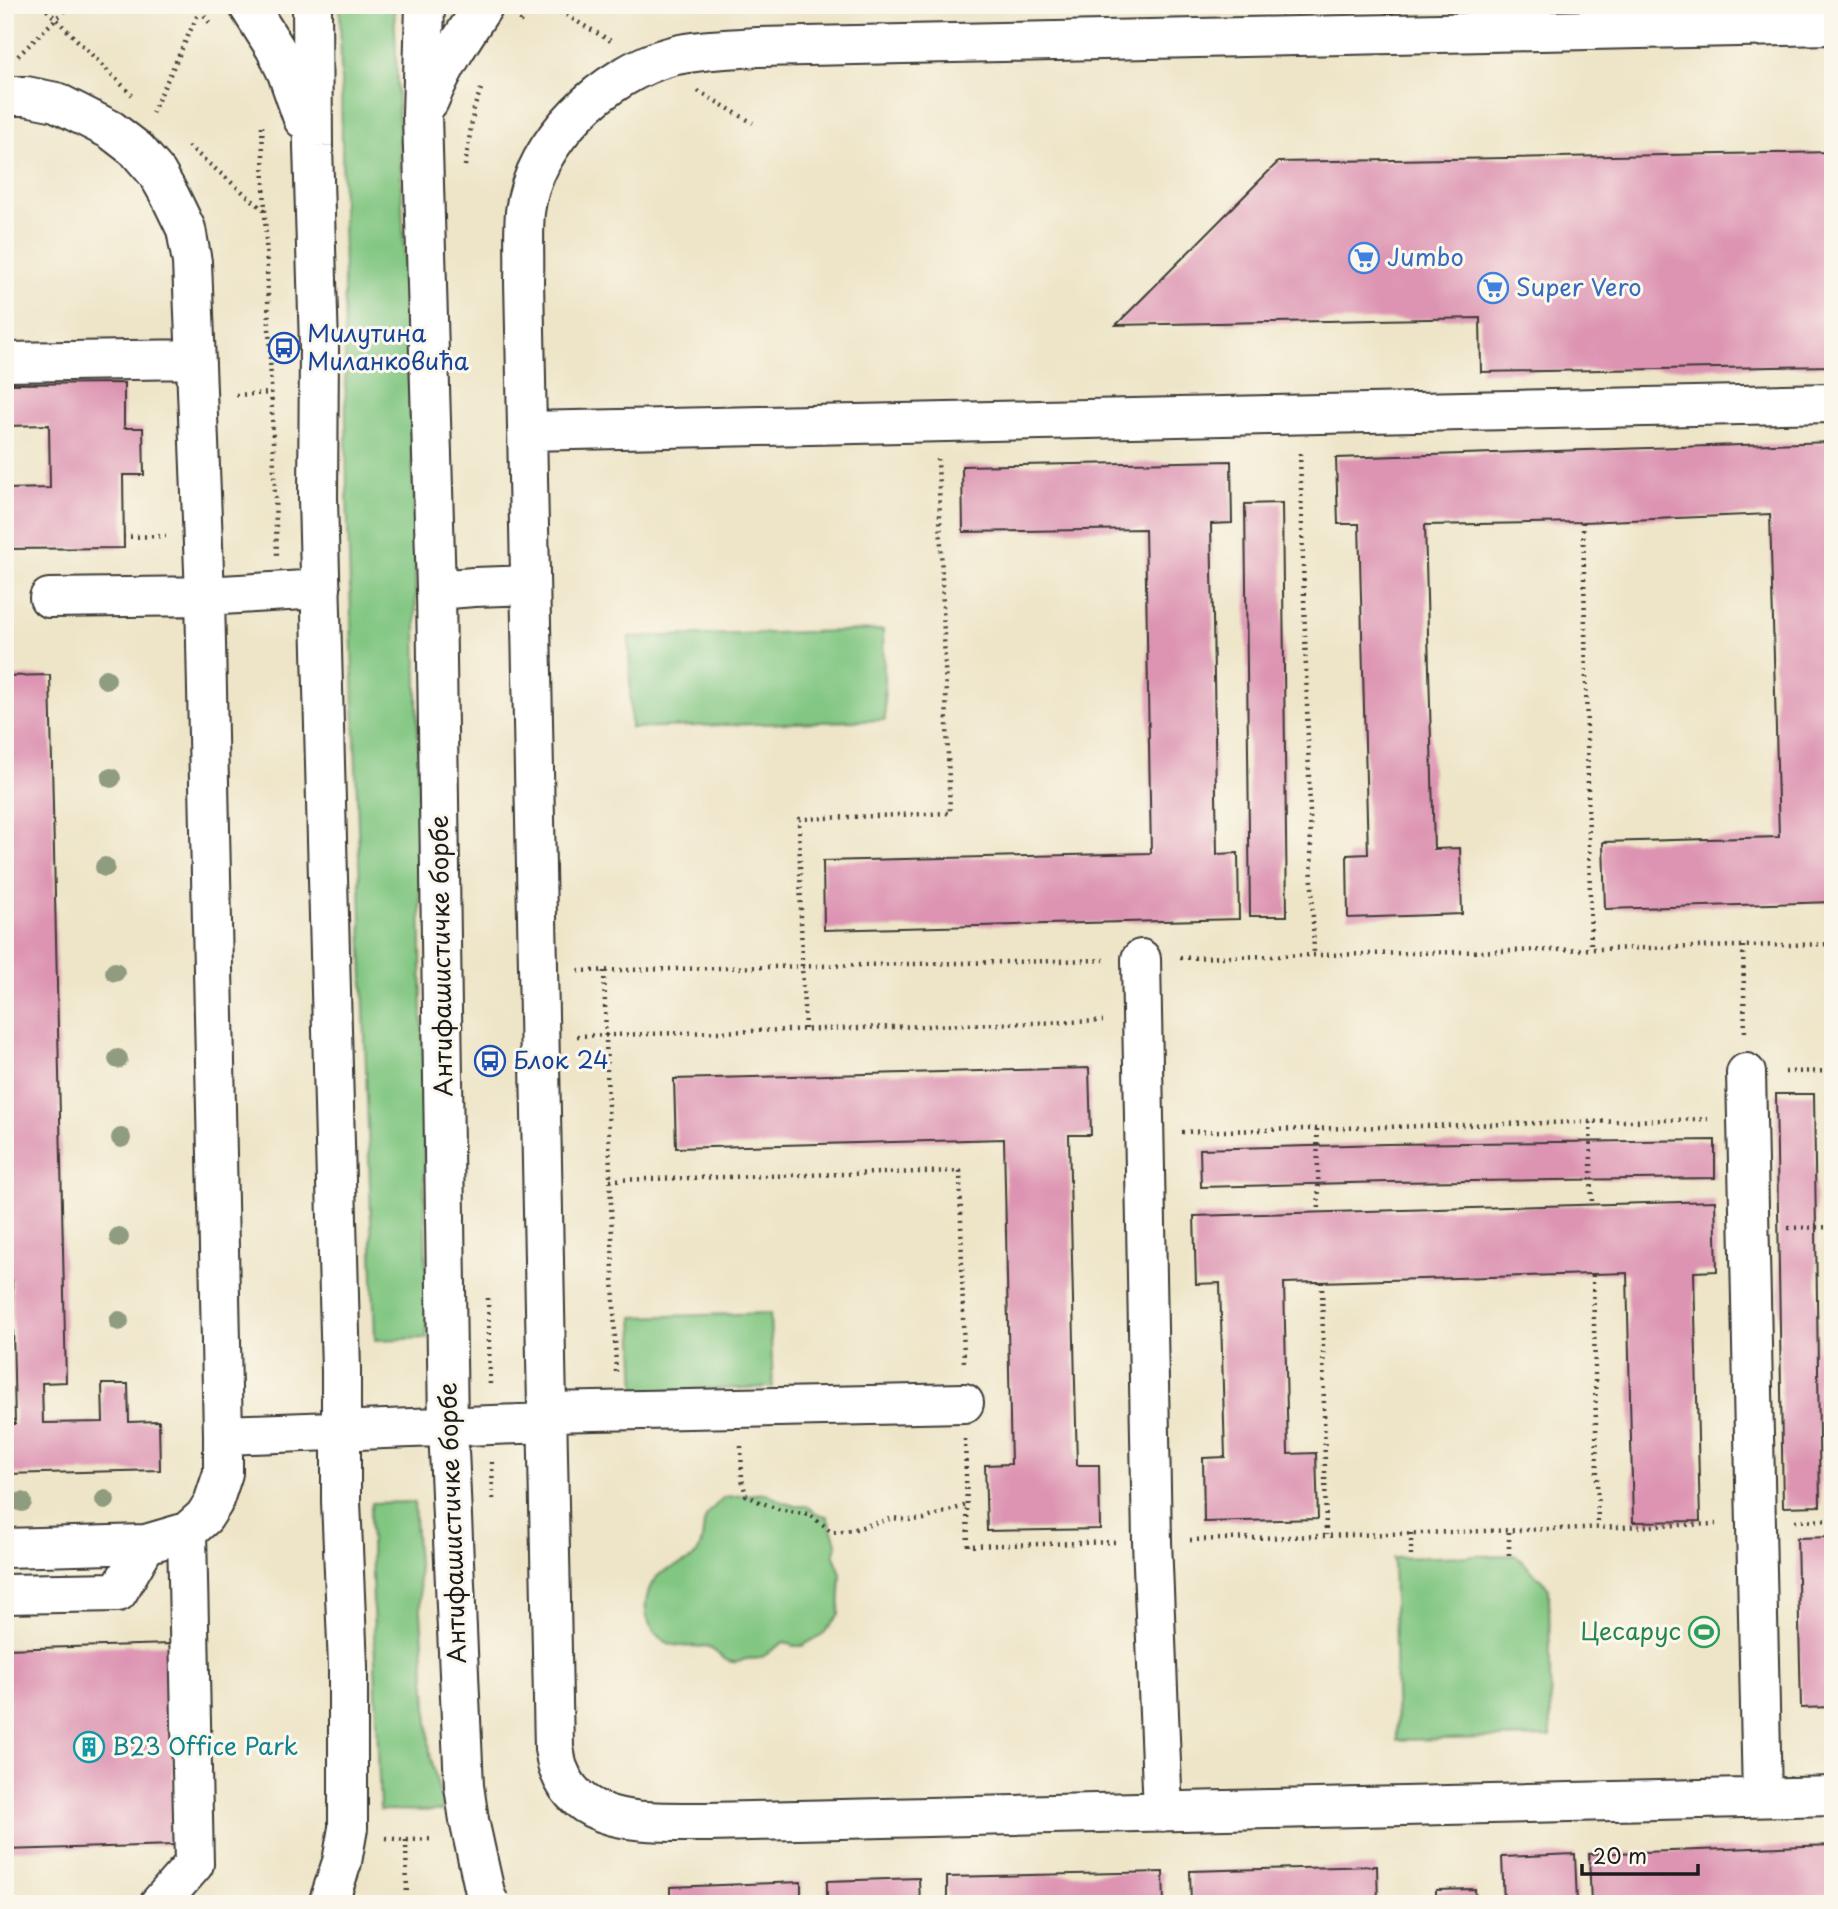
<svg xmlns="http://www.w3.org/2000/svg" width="1838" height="1909" viewBox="0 0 1838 1909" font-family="'Playpen Sans',sans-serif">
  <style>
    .green { fill: #81c681; stroke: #4e714e; stroke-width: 2 }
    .building { fill: #dd94b2 }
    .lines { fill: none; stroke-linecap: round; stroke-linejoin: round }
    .minor-casing { stroke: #3c3a36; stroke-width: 42 }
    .path { stroke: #3c3a36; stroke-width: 4.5; stroke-dasharray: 2 5; stroke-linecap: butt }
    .minor { stroke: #fff; stroke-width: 38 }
    .minor-bridge-casing { stroke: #3c3a36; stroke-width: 42; stroke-linecap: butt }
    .minor-bridge { stroke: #fff; stroke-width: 38 }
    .tree { fill: #909c7f }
    .labels { text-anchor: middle; stroke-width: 6; stroke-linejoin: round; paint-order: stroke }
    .shop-label { font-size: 24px; fill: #366cbe; stroke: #fbf7ec; text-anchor: start }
    .transit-label { font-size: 24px; fill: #164399; stroke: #fbf7ec; text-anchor: start }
    .street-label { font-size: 24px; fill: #1c1c1c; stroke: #fbf7ec }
    .leisure-label { font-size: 24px; fill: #27864d; stroke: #fbf7ec; text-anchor: end }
    .culture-label { font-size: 24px; fill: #0d838f; stroke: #fbf7ec; text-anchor: start }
  </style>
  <rect width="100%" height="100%" fill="#fbf7ec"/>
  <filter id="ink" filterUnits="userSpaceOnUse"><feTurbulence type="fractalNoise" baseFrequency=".0143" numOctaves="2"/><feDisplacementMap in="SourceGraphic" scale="14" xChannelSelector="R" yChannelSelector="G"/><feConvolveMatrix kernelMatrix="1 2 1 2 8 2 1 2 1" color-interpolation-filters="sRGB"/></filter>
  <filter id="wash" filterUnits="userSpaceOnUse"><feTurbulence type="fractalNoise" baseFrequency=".00686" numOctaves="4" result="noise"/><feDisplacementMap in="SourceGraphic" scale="28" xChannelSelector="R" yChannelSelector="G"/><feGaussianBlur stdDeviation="1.57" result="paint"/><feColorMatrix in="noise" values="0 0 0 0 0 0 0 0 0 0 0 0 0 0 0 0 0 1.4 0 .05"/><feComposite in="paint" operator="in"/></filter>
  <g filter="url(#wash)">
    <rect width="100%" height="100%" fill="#eee5c8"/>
    <!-- green -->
    <path class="green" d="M340 5H394L414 493 427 1338 375 1340 347 497Z
      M883 630 885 720 631 728 629 637Z
      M770 1313 773 1387 636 1392 633 1317Z
      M766 1493 782 1502 795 1506H807L817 1514 827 1516 837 1545 834 1556 841 1573 839 1614 824 1633 813 1640 802 1646H793L784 1642C776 1646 770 1653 762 1657 757 1660 752 1658 747 1659 742 1659 741 1662 737 1662 725 1664 719 1652 709 1648 697 1644 683 1649 671 1644 652 1637 642 1616 647 1597 655 1561 683 1572 697 1553 705 1543 701 1528 706 1517 710 1510 718 1503 724 1497Z
      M414 1502 430 1754 444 1811 380 1810 370 1515 372 1503Z
      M1516 1555 1549 1588 1551 1737 1397 1740 1393 1558Z"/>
    <g id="blocks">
      <!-- building -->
      <path class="building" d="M1833 152V366L1481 372 1480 318 1116 325 1278 162Z
        M124 383V428H143L144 475H123L124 548 5 549V489L50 488 49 425 5 426V384Z
        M1833 442V902L1605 909 1603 842 1779 837 1770 514 1583 522 1425 525 1434 849 1460 848 1462 914 1348 918 1347 855 1368 854 1359 524H1338L1336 458Z
        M1231 461 1232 523 1211 524 1213 617 1217 854 1238 853 1239 919 824 930 823 861 1151 853 1145 529 963 532 962 466Z
        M1282 503 1287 916H1250L1245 504Z
        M50 675 66 1382 42 1383 43 1423 103 1422 102 1384H128L129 1422 159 1421 160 1470 5 1474V1424H15L12 1280H5V1249H7L5 1163V676Z
        M1089 1068 1091 1135H1069L1077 1465H1099L1100 1529 987 1531 985 1465 1011 1464 1004 1139 676 1148 674 1079Z
        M1776 1094H1814L1820 1506 1783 1507Z
        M1715 1140V1178L1388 1182 1201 1187 1200 1149 1387 1144Z
        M1715 1201 1717 1271 1694 1272 1700 1521 1633 1522 1627 1273 1284 1283 1288 1454 1316 1453 1318 1519 1204 1522 1203 1458 1225 1457 1220 1283 1196 1284 1194 1216Z
        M1833 1537V1707L1801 1708 1797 1538Z
        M170 1644 175 1845 5 1850V1649Z
        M1833 1845V1904H1591L1589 1854Z
        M1575 1854 1577 1904H1504L1502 1857Z
        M1377 1866 1378 1904H1191L1190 1871Z
        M1163 1872 1164 1904H947V1877Z
        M919 1878 920 1904H827V1881Z
        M801 1882V1904H670V1887Z
        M1475 1889 1476 1904H1436V1890Z"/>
    </g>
  </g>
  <g filter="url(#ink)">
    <use href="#blocks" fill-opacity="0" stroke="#3c3a36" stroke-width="2"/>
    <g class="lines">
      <!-- minor casing -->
      <g class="minor-casing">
        <path id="minor" d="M248 5 275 48 287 73 303 119
          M312 5 313 146 319 347 318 498 341 1371V1501L348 1666V1828
          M425 5 422 116 436 590 448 1427 464 1786 469 1820
          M1833 25 758 47C730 49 700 49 672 56 606 73 533 141 525 212 523 234 525 258 524 281L554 1749C556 1756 556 1764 559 1770 581 1830 657 1821 709 1822L1833 1796
          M5 96H26L56 102 111 130 137 150 157 173 170 196 186 229 192 262 205 596 223 1435V1473L213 1503 204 1517 187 1532 146 1544 5 1548
          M429 101C444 65 462 38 484 5
          M5 362 195 359
          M527 431 1833 403
          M436 590 474 587 530 585
          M49 598 205 596 321 589
          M1141 959 1152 1541 1163 1812
          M1746 1073 1762 1797
          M548 1412 964 1403
          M223 1435 548 1423
          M5 1594 118 1592 146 1544
          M159 1904 194 1864 187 1532"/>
      </g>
      <!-- path -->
      <path class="path" d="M42 5 132 95
        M195 5 200 9 212 26
        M548 5 611 41
        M520 22 537 5
        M18 56 70 5
        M698 91 753 123
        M152 113 200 10
        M262 126 277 555
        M188 146 264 210
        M465 166 474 108 481 89
        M236 395 271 393
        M1300 453 1314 956
        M1583 522 1591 949
        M123 537 166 536
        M1743 946 1745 1036
        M1180 958 1833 944
        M578 971 1104 960
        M604 971 616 1372
        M805 1029 802 966 799 819 950 813 938 459
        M577 1036 1103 1021
        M1785 1072 1833 1071
        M1590 1122 1592 1205
        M1317 1129 1319 1212
        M1182 1132 1708 1119
        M610 1180 960 1171 964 1364
        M1788 1228 1833 1227
        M1593 1275 1598 1527
        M1322 1282 1326 1535
        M488 1298 490 1387
        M965 1439 968 1546 1115 1542
        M741 1446 742 1480 746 1495 760 1502 778 1509 809 1514 832 1532 852 1530 893 1518 911 1520 924 1519 967 1505
        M492 1462 493 1499
        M1795 1521 1833 1520
        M1411 1533V1557
        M1190 1540 1716 1524
        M1509 1555V1530
        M386 1838 406 1840 433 1839
        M406 1840 407 1904"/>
      <!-- minor -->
      <use href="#minor" class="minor"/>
      <!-- minor-bridge casing -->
      <g class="minor-bridge-casing">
        <path id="minor-bridge" d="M469 1820 486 1897 490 1904
          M328 1904 342 1862 348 1828"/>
      </g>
      <!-- minor-bridge -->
      <use href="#minor-bridge" class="minor-bridge"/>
    </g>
    <!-- trees -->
    <g class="tree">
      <circle cx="106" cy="679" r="10"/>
      <circle cx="111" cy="778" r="10"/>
      <circle cx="105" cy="867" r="10"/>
      <circle cx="115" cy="972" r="10"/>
      <circle cx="118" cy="1059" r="10"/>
      <circle cx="121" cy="1138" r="10"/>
      <circle cx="119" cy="1237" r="10"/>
      <circle cx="119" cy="1321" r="10"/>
      <circle cx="105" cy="1500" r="10"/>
      <circle cx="22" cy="1502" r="10"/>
    </g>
  </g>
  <!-- icons -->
  <defs>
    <g id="supermarket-ring" transform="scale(1.575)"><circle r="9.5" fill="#fbf7ec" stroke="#3f7fe0" stroke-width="1.5"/><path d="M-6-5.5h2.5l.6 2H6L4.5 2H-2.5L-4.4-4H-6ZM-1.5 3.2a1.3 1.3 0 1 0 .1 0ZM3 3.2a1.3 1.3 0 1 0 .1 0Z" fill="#3f7fe0"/></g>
    <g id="bus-ring" transform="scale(1.575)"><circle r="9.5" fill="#fbf7ec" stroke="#1a4fb4" stroke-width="1.5"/><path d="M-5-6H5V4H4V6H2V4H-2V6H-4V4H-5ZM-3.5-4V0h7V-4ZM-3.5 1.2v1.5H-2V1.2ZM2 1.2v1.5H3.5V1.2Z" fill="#1a4fb4"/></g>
    <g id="stadium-ring" transform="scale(1.575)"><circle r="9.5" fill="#fbf7ec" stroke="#2e9e5b" stroke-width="1.5"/><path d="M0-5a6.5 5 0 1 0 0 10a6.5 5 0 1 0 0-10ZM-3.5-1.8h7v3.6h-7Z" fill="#2e9e5b"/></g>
    <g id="building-ring" transform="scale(1.575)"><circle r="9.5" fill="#fbf7ec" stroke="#0f9aa8" stroke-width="1.5"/><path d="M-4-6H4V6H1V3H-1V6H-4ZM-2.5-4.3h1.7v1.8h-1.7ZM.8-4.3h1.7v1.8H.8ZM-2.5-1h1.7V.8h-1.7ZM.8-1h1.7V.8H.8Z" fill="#0f9aa8"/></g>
  </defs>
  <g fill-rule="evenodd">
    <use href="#supermarket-ring" x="1364" y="258"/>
    <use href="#supermarket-ring" x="1493" y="288"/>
    <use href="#bus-ring" x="284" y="348"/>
    <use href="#bus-ring" x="490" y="1061"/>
    <use href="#stadium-ring" x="1704" y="1632"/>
    <use href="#building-ring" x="89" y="1747"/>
  </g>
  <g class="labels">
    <!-- shop labels -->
    <g class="shop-label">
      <text x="1387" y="266">Jumbo</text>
      <text x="1516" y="296">Super Vero</text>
    </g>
    <!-- transit labels -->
    <g class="transit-label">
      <text x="307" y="342">Милутина<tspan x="307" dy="28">Миланковића</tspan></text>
      <text x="513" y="1069">Блок 24</text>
    </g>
    <!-- street labels -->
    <g class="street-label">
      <text transform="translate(442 956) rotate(-91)" y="8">Антифашистичке борбе</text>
      <text transform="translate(453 1523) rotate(-92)" y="8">Антифашистичке борбе</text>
    </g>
    <!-- leisure labels -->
    <g class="leisure-label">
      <text x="1681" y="1640">Цесарус</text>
    </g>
    <!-- culture labels -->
    <g class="culture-label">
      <text x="112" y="1755">B23 Office Park</text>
    </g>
  </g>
  <!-- margin -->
  <rect width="1838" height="1909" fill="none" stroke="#fbf7ec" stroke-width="28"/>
  <!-- scale -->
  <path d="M1582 1864v10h116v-10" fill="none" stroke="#1c1c1c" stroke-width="3.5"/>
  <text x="1593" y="1864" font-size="21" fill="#1c1c1c" stroke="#fbf7ec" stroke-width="5" paint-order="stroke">20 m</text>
</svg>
